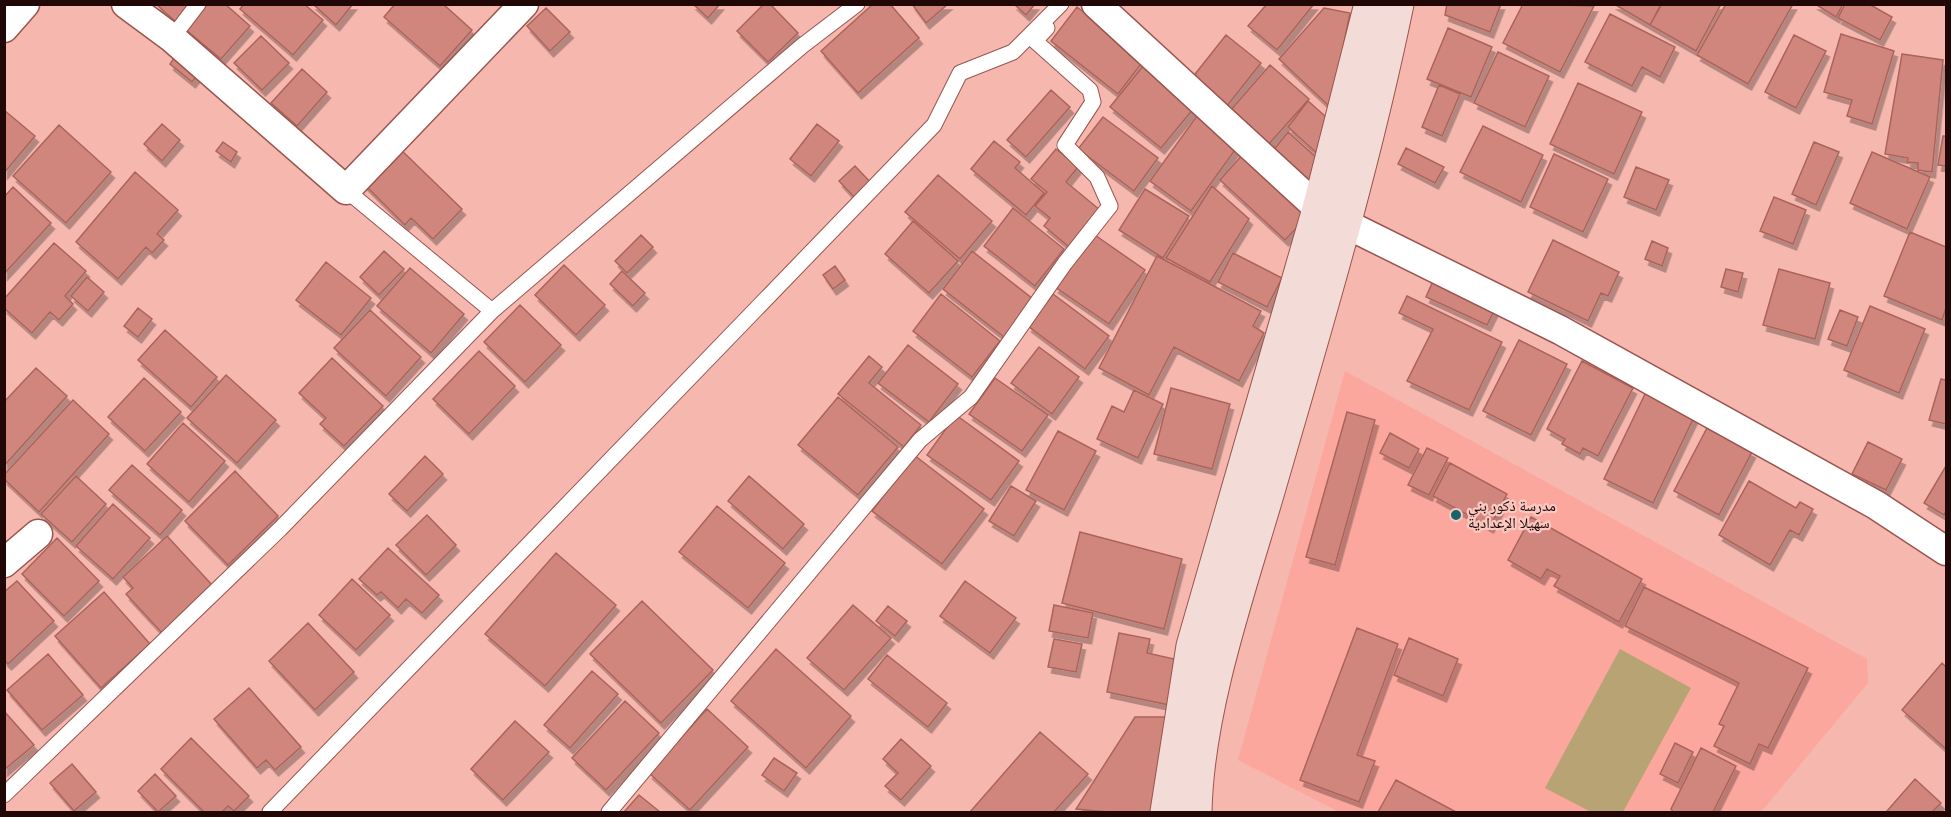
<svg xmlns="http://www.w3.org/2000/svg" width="1951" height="817" viewBox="0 0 1951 817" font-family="Figtree,'Noto Naskh Arabic',sans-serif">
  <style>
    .built { fill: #fca79d }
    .green { fill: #b8a374 }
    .building { fill: #d0867d; stroke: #ab645c; stroke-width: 1.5; filter: url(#shadow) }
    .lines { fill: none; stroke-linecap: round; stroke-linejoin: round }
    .lane-casing { stroke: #9a554e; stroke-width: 17 }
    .street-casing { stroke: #9a554e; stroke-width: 31 }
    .secondary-casing { stroke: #9a554e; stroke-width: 35 }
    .lane { stroke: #fff; stroke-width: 15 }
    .street { stroke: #fff; stroke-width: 28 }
    .secondary { stroke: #f3dbd8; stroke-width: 33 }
    .poi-dot { fill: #17646d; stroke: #f9c9c2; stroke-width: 2 }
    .labels { text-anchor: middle; stroke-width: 4.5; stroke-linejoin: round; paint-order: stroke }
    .poi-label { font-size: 15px; fill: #210706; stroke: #f9c9c2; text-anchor: start }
  </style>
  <defs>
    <filter id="shadow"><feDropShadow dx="3.5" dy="6" stdDeviation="0" flood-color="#0004"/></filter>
  </defs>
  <rect width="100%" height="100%" fill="#f6b7af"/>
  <!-- built -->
  <path class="built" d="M1345 371 1867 659 1868 683 1761 812H1339L1238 760Z"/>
  <!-- green -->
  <path class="green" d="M1620 649 1691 688 1623 812H1591L1545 788Z"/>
  <!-- building -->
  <path class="building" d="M156 4H190L176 22Z
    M207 4H225L250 26 221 59 186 30Z
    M244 4H304L323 20 293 55 240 9Z
    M313 4H353L336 25Z
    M395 4H443L472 30 440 66 384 17Z
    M693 4H720L708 18Z
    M764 4H770L798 33 768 62 737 31Z
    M873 4H890L919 38 858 93 821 51Z
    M912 4H948L926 23Z
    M1014 4H1035L1026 15Z
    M1267 4H1314L1277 50 1248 26Z
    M1447 4H1501L1490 32 1445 15Z
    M1523 4 1594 6 1560 72 1503 43Z
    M1614 4H1661L1650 25Z
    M1662 4H1721L1696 51 1650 25Z
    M1726 4H1793L1748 84 1697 55Z
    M1815 4H1843L1836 17Z
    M1845 4H1869L1892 17 1880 40 1838 18Z
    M1077 7 1144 60 1118 94 1051 41Z
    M546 8 570 32 550 51 527 26Z
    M1324 8 1350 13 1331 108 1279 59Z
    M1610 14 1675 47 1660 77 1642 67 1632 86 1585 62Z
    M1448 28 1492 47 1471 97 1427 79Z
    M1841 34 1894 51 1872 124 1847 116 1852 100 1824 92Z
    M1226 35 1261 63 1227 106 1192 78Z
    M1794 35 1826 51 1796 108 1765 92Z
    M261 36 289 63 262 90 234 63Z
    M1498 52 1549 76 1525 127 1474 103Z
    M1902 54 1943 60 1932 172 1918 170V163L1907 162 1908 158 1885 154Z
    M176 55 199 73 192 82 170 64Z
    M1148 60 1199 102 1161 148 1110 107Z
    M1270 65 1309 99 1268 145 1229 112Z
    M302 69 327 92 297 126 271 103Z
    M1578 83 1642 112 1614 174 1550 144Z
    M1439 85 1460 94 1442 136 1422 127Z
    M1051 90 1070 107 1026 157 1007 140Z
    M1308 101 1334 124 1320 156 1288 127Z
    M4 110 35 136 4 173Z
    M1199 113 1240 143 1191 211 1150 181Z
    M1103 117 1158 158 1134 191 1078 149Z
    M162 124 180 140 162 161 144 144Z
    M817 124 839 141 811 176 790 159Z
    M59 125 111 172 66 223 13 176Z
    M1483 126 1543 155 1521 202 1460 172Z
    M1288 132 1319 160 1307 187 1272 152Z
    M1943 136H1946V166L1938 165Z
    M994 141 1020 162 1015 168 1044 193 1026 215 971 169Z
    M223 142 237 152 231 162 216 151Z
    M1814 142 1839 152 1816 205 1792 194Z
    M396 145 462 209 433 239 411 218 405 225 361 181Z
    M1406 148 1444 167 1435 183 1398 164Z
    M1056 149 1078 167 1066 182 1100 210 1069 247 1044 226 1050 218 1035 206 1047 192 1031 179Z
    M1872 152 1930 177 1907 229 1850 203Z
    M1243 154 1309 215 1285 240 1220 180Z
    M1554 154 1608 179 1583 232 1530 207Z
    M855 166 872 184 855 198 839 181Z
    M1636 167 1669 180 1656 210 1624 197Z
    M135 172 178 210 157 234 164 240 152 253 146 247 118 279 76 242Z
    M938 175 992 221 960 259 905 212Z
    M1212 186 1249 219 1210 282 1166 258Z
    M13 187 51 223 4 274V197Z
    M1145 189 1189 216 1163 258 1119 230Z
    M1774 197 1806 210 1793 244 1760 231Z
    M1013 208 1064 249 1035 286 984 246Z
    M913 221 958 261 929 293 885 254Z
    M1910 232 1946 247V308L1942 320 1884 296Z
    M1092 233 1145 270 1109 324 1055 287Z
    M641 235 653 247 627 273 615 261Z
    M1553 240 1619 272 1608 296 1601 293 1588 321 1528 292Z
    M1652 241 1668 248 1662 266 1645 259Z
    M54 243 86 271 65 296 73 304 59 320 50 312 32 333 4 308V299Z
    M384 251 404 269 379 295 360 277Z
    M972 251 1033 299 1004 337 943 289Z
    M1233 253 1282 278 1267 307 1218 282Z
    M1157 256 1261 311 1253 326 1264 333 1239 381 1174 347 1149 395 1099 368Z
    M326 262 371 298 341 335 296 300Z
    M564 265 605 305 576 335 535 295Z
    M835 266 845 280 833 289 823 275Z
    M410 268 464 314 431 353 377 306Z
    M1726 269 1743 273 1738 292 1721 287Z
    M1779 269 1830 283 1815 339 1763 325Z
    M622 271 645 293 633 306 610 284Z
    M1437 272 1499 301 1487 325 1426 297Z
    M87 277 104 292 88 311 71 296Z
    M941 294 1000 341 972 377 913 331Z
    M1053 294 1109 336 1085 369 1028 326Z
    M1407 296 1502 342 1469 410 1407 381 1433 329 1399 313Z
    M520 305 561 345 525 382 484 342Z
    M1870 306 1925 329 1899 393 1844 370Z
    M138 308 152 319 138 337 124 326Z
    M370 310 421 357 386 396 334 348Z
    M1840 310 1858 317 1847 346 1828 339Z
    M165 330 217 377 191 407 138 360Z
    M1519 340 1567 364 1531 435 1483 411Z
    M908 345 958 384 929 422 878 383Z
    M1039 347 1079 377 1052 414 1011 383Z
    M479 351 515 386 469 434 433 399Z
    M869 356 882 367 869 383 921 425 904 447 838 394Z
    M332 358 383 406 344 446 320 424 326 418 299 393Z
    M1582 361 1633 388 1598 456 1583 448 1580 454 1562 444 1565 439 1547 429Z
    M36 368 67 396 4 466V402Z
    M226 375 276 420 237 463 187 418Z
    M144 378 181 412 145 451 108 417Z
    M995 378 1048 415 1022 451 969 414Z
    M1941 379 1946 380V424L1929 420Z
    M1171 388 1230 404 1212 469 1154 454Z
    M1134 390 1163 404 1138 458 1097 439 1112 406 1124 412Z
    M1647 390 1696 413 1653 503 1604 479Z
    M838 397 898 447 858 495 798 445Z
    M73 400 109 434 39 512 4 479V475Z
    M1347 412 1375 420 1335 565 1306 557Z
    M956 415 1019 461 991 500 927 455Z
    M183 423 225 461 189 502 147 464Z
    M1707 428 1752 452 1719 515 1674 491Z
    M1058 431 1096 451 1064 510 1026 490Z
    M1390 433 1419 449 1409 468 1380 453Z
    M1868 442 1902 459 1886 490 1852 474Z
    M1427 448 1448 458 1429 495 1408 485Z
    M914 455 984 509 942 564 872 511Z
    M425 456 443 474 407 511 389 494Z
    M1450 463 1507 494 1490 527 1433 496Z
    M132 465 182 510 160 535 109 490Z
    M1946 466V511L1944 515 1924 503Z
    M235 471 278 516 228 565 185 521Z
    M76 476 106 504 72 542 41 514Z
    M749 476 804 524 783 549 728 501Z
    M1749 481 1796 508 1800 502 1813 509 1799 535 1790 530 1770 565 1719 535Z
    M1011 486 1036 501 1014 536 989 521Z
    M113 504 150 538 113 579 76 546Z
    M717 506 785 563 748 608 679 552Z
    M427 515 456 545 426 575 396 545Z
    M1531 517 1642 579 1619 622 1554 586 1560 576 1547 569 1541 579 1508 560Z
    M1080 532 1182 559 1164 629 1062 603Z
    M167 536 213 586 163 634 126 594 133 588 123 577Z
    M57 538 99 581 64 616 22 574Z
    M388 548 439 595 422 613 406 599 398 608 381 592 377 595 359 579Z
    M556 553 616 605 545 686 485 634Z
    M352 579 390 615 356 650 319 615Z
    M17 581 54 621 8 664 4 660V592Z
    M965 581 1016 618 990 653 940 616Z
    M1644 587 1808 668 1768 748 1759 744 1750 764 1714 746 1724 726 1719 724 1739 683 1625 626Z
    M104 592 150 644 101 688 55 636Z
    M642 601 713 670 661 723 590 654Z
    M853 605 891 638 844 690 807 658Z
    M1054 605 1093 613 1088 638 1049 631Z
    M888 606 907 621 895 636 876 621Z
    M308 623 354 672 315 710 269 661Z
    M1357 628 1398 644 1357 755 1375 761 1359 802 1300 780Z
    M1119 633 1150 639 1147 653 1183 661 1174 706 1107 692Z
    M1409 638 1458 659 1443 696 1394 675Z
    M1054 639 1082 644 1076 672 1048 667Z
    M776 649 851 716 806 768 731 701Z
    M48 654 83 695 42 730 7 690Z
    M887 655 947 703 928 727 868 679Z
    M1942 663 1946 667V749L1902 710Z
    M592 671 618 694 570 748 544 725Z
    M249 688 301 747 275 770 266 760 257 768 214 719Z
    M625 701 659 733 606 790 572 758Z
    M707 709 748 747 690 810 649 773Z
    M4 711 34 745 4 770Z
    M1135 717H1174L1163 812H1108L1076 809Z
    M515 721 549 752 503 800 471 769Z
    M1040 732 1088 774 1054 812H970Z
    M191 738 249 796 234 811 228 806 222 812H204L161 769Z
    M901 739 931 766 901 800 885 786 898 773 883 759Z
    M1675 743 1693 752 1678 783 1660 774Z
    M1701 748 1736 766 1713 812H1673L1671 809Z
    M774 758 797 773 784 791 762 775Z
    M72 764 96 792 74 811 50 783Z
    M155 774 176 796 158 812 138 791Z
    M1915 779 1941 803 1932 812H1889L1887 811Z
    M1396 780 1456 812H1378Z
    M639 795 660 812H624Z"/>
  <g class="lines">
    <!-- lane casing -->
    <g class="lane-casing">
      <path id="lane" d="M172 38 198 4
        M346 190 492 311
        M4 795 280 529 492 311 802 46 857 4
        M270 812 934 125 960 73 1013 52 1061 4
        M609 812 920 440 971 397 1065 263 1110 206 1097 177 1065 145 1093 102 1090 90 1035 41 1047 28"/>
    </g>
    <!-- street casing -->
    <g class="street-casing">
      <path id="street" d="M126 4 172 38 346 190 524 4
        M1096 4 1319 209
        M4 28 25 4
        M1346 224 1560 330 1876 505 1946 551
        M4 563 38 534"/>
    </g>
    <!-- secondary casing -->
    <g class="secondary-casing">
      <path id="secondary" d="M1167 812 1193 646 1319 209 1371 4
        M1195 812C1197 709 1239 590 1268 491 1315 329 1363 169 1397 4"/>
    </g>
    <!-- lane -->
    <use href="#lane" class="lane"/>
    <!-- street -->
    <use href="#street" class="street"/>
    <!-- secondary -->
    <use href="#secondary" class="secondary"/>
  </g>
  <!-- markers -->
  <circle class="poi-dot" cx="1456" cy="515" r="6"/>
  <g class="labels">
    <!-- poi labels -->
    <g class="poi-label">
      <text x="1468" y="511">مدرسة ذكور بني<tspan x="1468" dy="17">سهيلا الإعدادية</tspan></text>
    </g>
  </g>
  <!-- border -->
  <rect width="1951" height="817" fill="none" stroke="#210706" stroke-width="12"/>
</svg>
